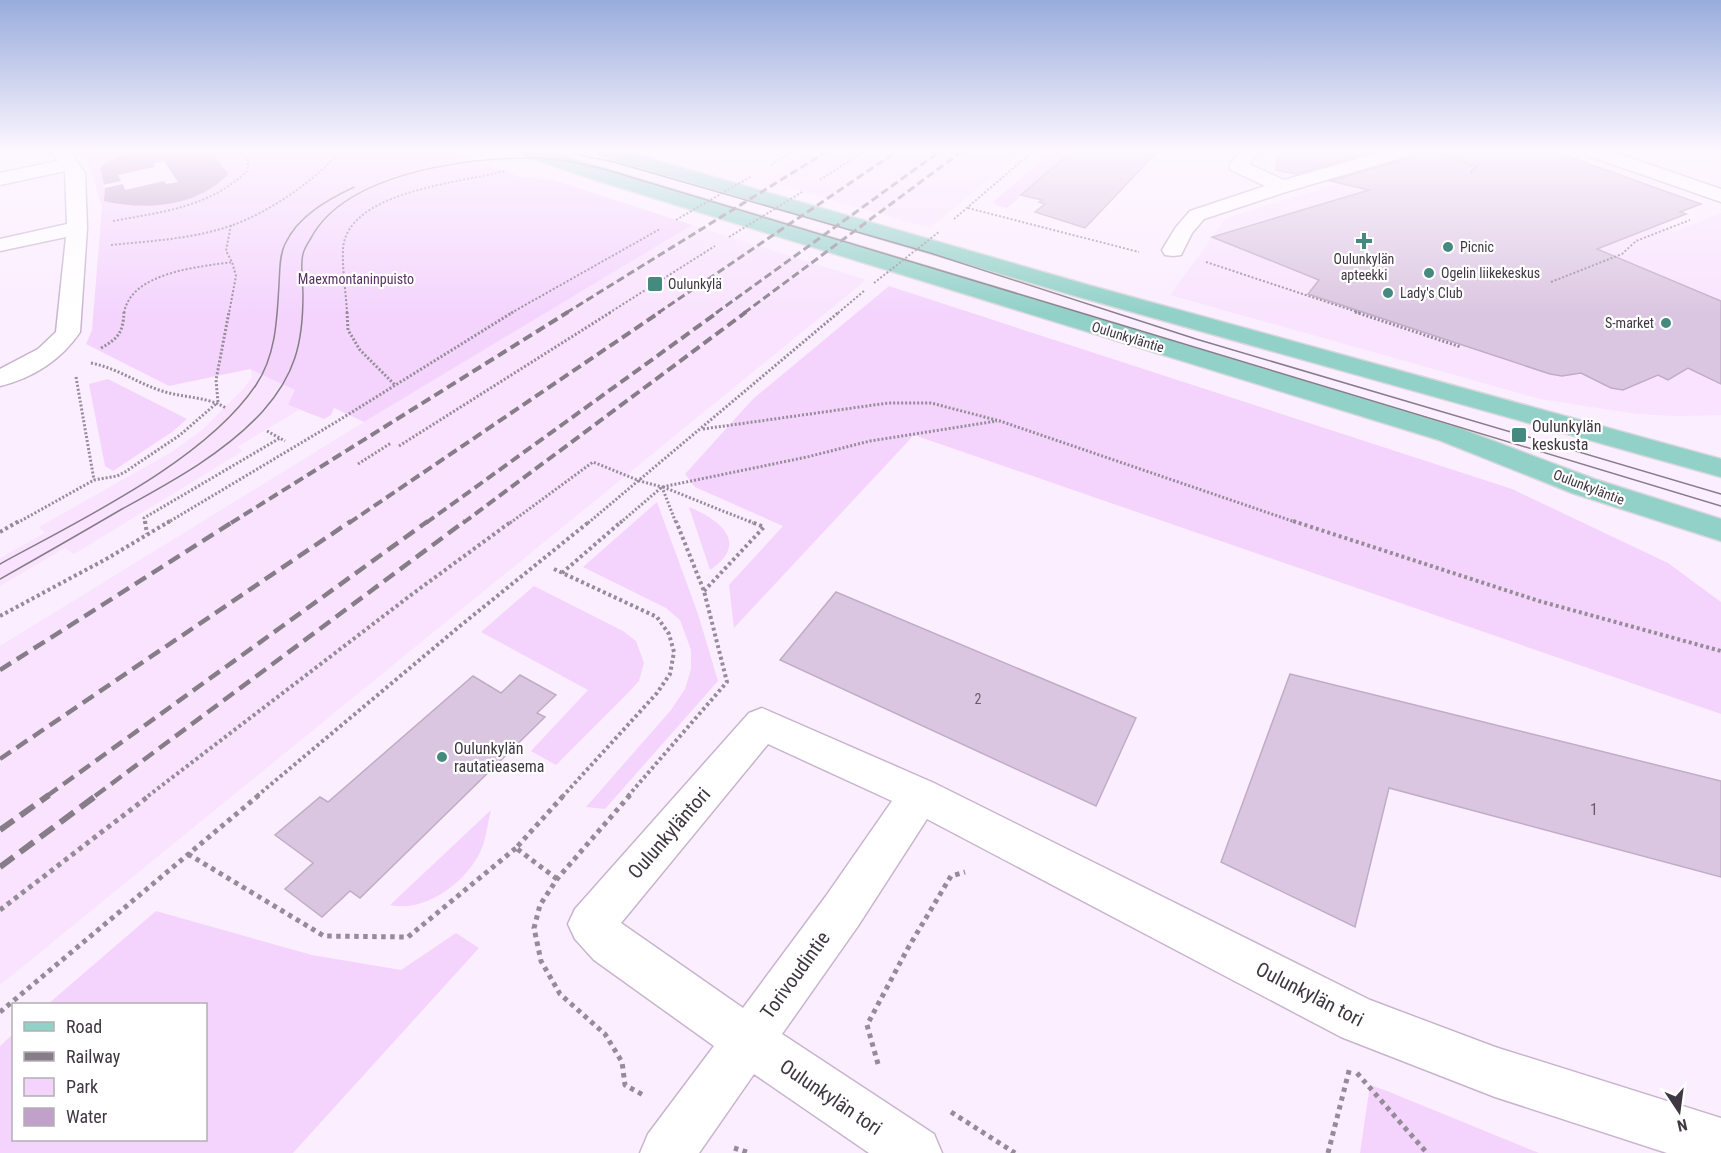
<svg xmlns="http://www.w3.org/2000/svg" width="1721" height="1153" viewBox="0 0 1721 1153" font-family="'Roboto Condensed',sans-serif">
  <style>
    .built { fill: #f9e3fe }
    .green { fill: #f4d4fd }
    .water { fill: #c1a1c9 }
    .pier { fill: #fbeeff }
    .building { fill: #dbc6e1; stroke: #c1acc7; stroke-width: 1.5 }
    .lines { fill: none; stroke-linecap: round; stroke-linejoin: round }
    .minor-casing { stroke: #c9b4cf; stroke-width: 3 }
    .major-casing { stroke: #d9d7d9; stroke-width: 3 }
    .path-far3 { stroke: #968c99; stroke-width: 2; stroke-dasharray: 2 2; stroke-linecap: butt }
    .path-far2 { stroke: #968c99; stroke-width: 3; stroke-dasharray: 2 2; stroke-linecap: butt }
    .path-far1 { stroke: #968c99; stroke-width: 4; stroke-dasharray: 3 3; stroke-linecap: butt }
    .path { stroke: #968c99; stroke-width: 5; stroke-dasharray: 4.5 4.5; stroke-linecap: butt }
    .minor { fill: #fff; fill-rule: evenodd }
    .major { fill: #91d1c8; fill-rule: evenodd }
    .tram { stroke: #867d89; stroke-width: 1.5 }
    .rail-far3 { stroke: #867d89; stroke-width: 3; stroke-dasharray: 8 4; stroke-linecap: butt }
    .rail-far2 { stroke: #867d89; stroke-width: 4; stroke-dasharray: 10 5; stroke-linecap: butt }
    .rail-far1 { stroke: #867d89; stroke-width: 4.5; stroke-dasharray: 13 7; stroke-linecap: butt }
    .rail { stroke: #867d89; stroke-width: 6; stroke-dasharray: 17 8; stroke-linecap: butt }
    .path-bridge { stroke: #968c99; stroke-width: 2; stroke-dasharray: 2 2; stroke-linecap: butt }
    .poi-dot { fill: #468a7f; stroke: #fff; stroke-width: 2 }
    .labels { text-anchor: middle; stroke-width: 4.5; stroke-linejoin: round; paint-order: stroke }
    .far-poi-label { font-size: 14px; fill: #3f3741; stroke: #fff; text-anchor: start }
    .far-park-label { font-size: 14px; fill: #593063; stroke: #fff }
    .far-street-label { font-size: 14px; fill: #3f3741; stroke: #fff }
    .number-label { font-size: 14px; fill: #665b69 }
    .poi-label { font-size: 16px; fill: #3f3741; stroke: #fff; text-anchor: start }
    .near-number-label { font-size: 16px; fill: #665b69 }
    .near-street-label { font-size: 20px; fill: #3f3741; stroke: #fff }
  </style>
  <rect width="100%" height="100%" fill="#fbeeff"/>
  <!-- built -->
  <path class="built" d="M810 152H1021L930 228 766 181Z
    M1443 152H1464L1674 232 1721 213V415L1676 416 1637 414 1540 399 1170 295 1226 218Z
    M692 225 866 280 0 985V646L364 422Z
    M313 361 288 405 299 410 237 447 243 451 74 554 65 548 0 586V558L45 533 39 527 170 453 201 431 244 388 252 377 251 367Z"/>
  <!-- green -->
  <path class="green" d="M79 152H462L460 153 484 165 488 164 519 177 550 179 692 225 364 422 334 408 331 415 324 419 288 405 295 390 250 369 169 386 86 344 92 330 102 207 87 158Z
    M1052 152H1071L1007 208 998 206 993 202Z
    M889 286 1512 489 1668 563 1721 602V714L914 435 734 628 729 585 783 526 695 487 685 474 753 399Z
    M108 379 187 419 172 432 113 471 105 466 89 384Z
    M657 502 698 614 718 681 605 809 586 807 671 710 685 689 691 669V650L680 620 666 608 583 567Z
    M689 507C718 519 751 542 710 570Z
    M534 586 623 631 636 641 644 663 639 681 627 694 556 765 531 751 588 690 481 632Z
    M491 810C488 821 487 832 484 842 474 877 427 914 390 905Z
    M156 911 312 955 401 970 456 933 479 948 293 1153H0V1046L13 1034 14 1140H206V1004H48Z
    M1370 1085 1387 1091 1539 1153H1360Z"/>
  <!-- water -->
  <path class="water" d="M127 152H209L214 154 228 174C198 207 145 211 104 201L105 188 100 168 107 162Z"/>
  <!-- pier -->
  <path class="pier" d="M164 161 178 182 166 184 164 181 125 190 123 184 105 188 103 185 121 181 118 175 155 167 153 163Z"/>
  <!-- building -->
  <path class="building" d="M1071 152H1157L1085 228 1035 212 1045 204 1039 202 1042 200 1021 195Z
    M1278 152H1372L1296 174 1276 170Z
    M1413 152H1556L1701 204 1680 212 1686 214 1597 249 1721 301V384L1688 368 1668 380 1658 375 1623 390 1611 388 1581 373 1562 376 1550 374 1308 294 1319 280 1212 237 1369 190 1330 181 1409 158Z
    M836 592 1136 718 1096 806 780 660Z
    M1290 674 1721 781V877L1389 788 1355 927 1221 862Z
    M520 675 556 695 537 713 545 717 360 898 350 891 322 917 285 889 313 863 275 835 320 797 328 802 473 676 501 693Z"/>
  <g class="lines">
    <!-- minor casing -->
    <g class="minor-casing">
      <path id="minor" d="M52 152H70L85 173 87 228 80 332C61 360 33 378 0 386V369L38 349 56 332 66 237 0 251V239L67 224 65 171 0 185V173L58 161Z
        M1240 152H1259L1249 164 1284 180 1381 152H1411L1408 156 1289 191 1204 219 1192 233 1181 255 1173 256 1165 255 1162 250 1176 227 1190 211 1265 186 1231 170 1229 166Z
        M1586 152H1613L1721 189V202L1589 156Z
        M762 708 934 783 1370 1000 1495 1047 1721 1118V1153H1667L1495 1097 1341 1037 927 819 858 926 782 1034 934 1134 942 1153H869L754 1074 699 1153H640L648 1134 714 1046 594 960 575 939 568 924 575 909 749 713ZM768 744 892 801 826 896 743 1008 621 923Z"/>
    </g>
    <!-- major casing -->
    <g class="major-casing">
      <path id="major" d="M522 152H550L1459 428 1594 479 1721 519V541L1572 493 1439 440 595 180 525 156Z
        M597 152H627L1088 285 1721 459V477L1072 295 600 156Z"/>
    </g>
    <!-- path-far3 -->
    <path class="path-far3" d="M1437 152 1476 167 1470 174
      M771 165 790 152
      M820 180 863 152
      M968 208 1139 252
      M954 219 1032 152
      M113 221C162 212 211 207 248 170V161L244 152
      M231 225 226 251 232 262
      M111 245C150 241 192 239 230 226 268 213 313 182 340 152
      M1206 262 1360 313
      M1551 282 1622 254 1636 241 1690 220
      M124 313C131 272 199 267 232 262L236 276 229 313
      M347 313C346 292 342 270 343 249 347 191 461 183 504 171
      M511 313 660 229
      M609 313 715 246
      M838 313 864 291"/>
    <!-- path-far2 -->
    <path class="path-far2" d="M347 312 348 330 360 350 395 385
      M1355 312 1461 347
      M101 348C119 338 123 332 124 312
      M91 363C117 368 137 383 162 391 183 398 206 396 226 408
      M76 377 94 480
      M218 402 216 380 229 312
      M703 429 888 403H931L1000 421 1298 523
      M267 431 285 441
      M399 446 611 312
      M358 464 391 443
      M663 487 753 523
      M17 523 94 480 117 476 125 472 180 435 218 402
      M145 523 144 518 280 438
      M167 523 336 422 513 312
      M510 523 593 462 640 481 662 487 676 523
      M588 523 839 312
      M620 523 662 487 807 457 870 441 997 421"/>
    <!-- path-far1 -->
    <path class="path-far1" d="M145 521 147 534
      M1293 521 1539 601 1721 651
      M0 532 19 521
      M554 569 657 617 669 634 674 652 670 674 657 693 563 796
      M562 573 622 521
      M704 591 764 527 749 521
      M0 616 108 558 170 521
      M148 796 411 595 512 521
      M257 796 460 626 590 521
      M628 796 727 682 704 591 676 521"/>
    <!-- path -->
    <path class="path" d="M630 795 557 879 540 905 534 928 541 961 560 994 605 1034 622 1062 625 1085 645 1096
      M188 854 324 936 408 937 516 848
      M557 879 516 848 564 795
      M0 910 150 795
      M0 1012 259 795
      M878 1064 867 1025 908 948 951 876 965 872
      M1357 1073 1427 1153
      M951 1112 1015 1153
      M734 1148 750 1153
      M1328 1153 1350 1067"/>
    <!-- minor -->
    <use href="#minor" class="minor"/>
    <!-- major -->
    <use href="#major" class="major"/>
    <!-- tram -->
    <path class="tram" d="M574 154 614 162 930 253 1196 339 1721 494
      M0 564C80 520 205 461 256 385 276 355 277 319 279 284 280 271 279 256 285 244 298 216 327 200 354 187
      M0 579C41 556 81 533 122 509 171 482 225 453 263 411 295 375 303 343 303 295 303 282 300 266 303 254 304 249 308 243 311 238 347 170 482 154 551 159 568 160 586 165 604 169L1721 506"/>
    <!-- rail-far3 -->
    <path class="rail-far3" d="M566 313 826 152
      M658 313 896 152
      M716 313 939 152
      M744 313 961 152"/>
    <!-- rail-far2 -->
    <path class="rail-far2" d="M231 523 568 312
      M349 523 660 312
      M426 523 718 312
      M463 523 746 312"/>
    <!-- rail-far1 -->
    <path class="rail-far1" d="M0 670 234 521
      M0 759 351 521
      M47 796 428 521
      M95 796 465 521"/>
    <!-- rail -->
    <path class="rail" d="M0 830 49 795
      M0 867 97 795"/>
    <!-- path-bridge -->
    <path class="path-bridge" d="M676 220 750 177
      M729 237 802 192
      M874 283 940 231"/>
  </g>
  <!-- sky -->
  <linearGradient id="sky" x2="0" y2="1"><stop stop-color="#98acdc"/><stop offset="0.48" stop-color="#fdf7ff"/><stop offset="1" stop-color="#fdf7ff" stop-opacity="0"/></linearGradient>
  <rect width="1721" height="314" fill="url(#sky)"/>
  <!-- markers -->
  <g class="poi-dot">
    <path d="M1361 232h6v6h6v6h-6v6h-6v-6h-6v-6h6z"/>
    <circle cx="1448" cy="247" r="6"/>
    <circle cx="1429" cy="273" r="6"/>
    <rect x="647" y="276" width="16" height="16" rx="3"/>
    <circle cx="1388" cy="293" r="6"/>
    <circle cx="1666" cy="323" r="6"/>
    <rect x="1511" y="427" width="16" height="16" rx="3"/>
    <circle cx="442" cy="757" r="6"/>
  </g>
  <g class="labels">
    <!-- far-poi labels -->
    <g class="far-poi-label">
      <text x="1460" y="252">Picnic</text>
      <text x="1364" y="264" text-anchor="middle">Oulunkylän<tspan x="1364" dy="16">apteekki</tspan></text>
      <text x="1441" y="278">Ogelin liikekeskus</text>
      <text x="668" y="289">Oulunkylä</text>
      <text x="1400" y="298">Lady's Club</text>
      <text x="1654" y="328" text-anchor="end">S-market</text>
    </g>
    <!-- far-park labels -->
    <g class="far-park-label">
      <text x="356" y="284">Maexmontaninpuisto</text>
    </g>
    <!-- far-street labels -->
    <g class="far-street-label">
      <text transform="translate(1128 337) rotate(17)" y="5">Oulunkyläntie</text>
      <text transform="translate(1589 487) rotate(21)" y="5">Oulunkyläntie</text>
    </g>
    <!-- number labels -->
    <g class="number-label">
      <text x="978" y="704">2</text>
    </g>
    <!-- poi labels -->
    <g class="poi-label">
      <text x="1532" y="432">Oulunkylän<tspan x="1532" dy="18">keskusta</tspan></text>
      <text x="454" y="754">Oulunkylän<tspan x="454" dy="18">rautatieasema</tspan></text>
    </g>
    <!-- near-number labels -->
    <g class="near-number-label">
      <text x="1594" y="815">1</text>
    </g>
    <!-- near-street labels -->
    <g class="near-street-label">
      <text transform="translate(669 833) rotate(-49)" y="7">Oulunkyläntori</text>
      <text transform="translate(795 975) rotate(-54)" y="7">Torivoudintie</text>
      <text transform="translate(1310 994) rotate(27)" y="7">Oulunkylän tori</text>
      <text transform="translate(831 1097) rotate(34)" y="7">Oulunkylän tori</text>
    </g>
  </g>
  <!-- legend -->
  <rect x="12" y="1003" width="195" height="138" fill="#ffffff" stroke="#b2afb3" stroke-width="1.5"/>
  <rect x="24" y="1022" width="30" height="9" fill="#91d1c8" stroke="#b2afb3" stroke-width="1.5"/>
  <text x="66" y="1033" font-size="18" fill="#3f3741">Road</text>
  <rect x="24" y="1052" width="30" height="9" fill="#867d89" stroke="#b2afb3" stroke-width="1.5"/>
  <text x="66" y="1063" font-size="18" fill="#3f3741">Railway</text>
  <rect x="24" y="1078" width="30" height="18" fill="#f4d4fd" stroke="#b2afb3" stroke-width="1.5"/>
  <text x="66" y="1093" font-size="18" fill="#3f3741">Park</text>
  <rect x="24" y="1108" width="30" height="18" fill="#c1a1c9" stroke="#b2afb3" stroke-width="1.5"/>
  <text x="66" y="1123" font-size="18" fill="#3f3741">Water</text>
  <!-- north arrow -->
  <g transform="translate(1679 1111) rotate(167)" stroke="#ffffff" stroke-width="4.5" paint-order="stroke">
  <path d="M0-4.5L10 22L0 15L-10 22Z" fill="#3f3741"/>
  <text y="-9" font-size="16" font-weight="bold" text-anchor="middle" fill="#3f3741">N</text>
  </g>
</svg>
